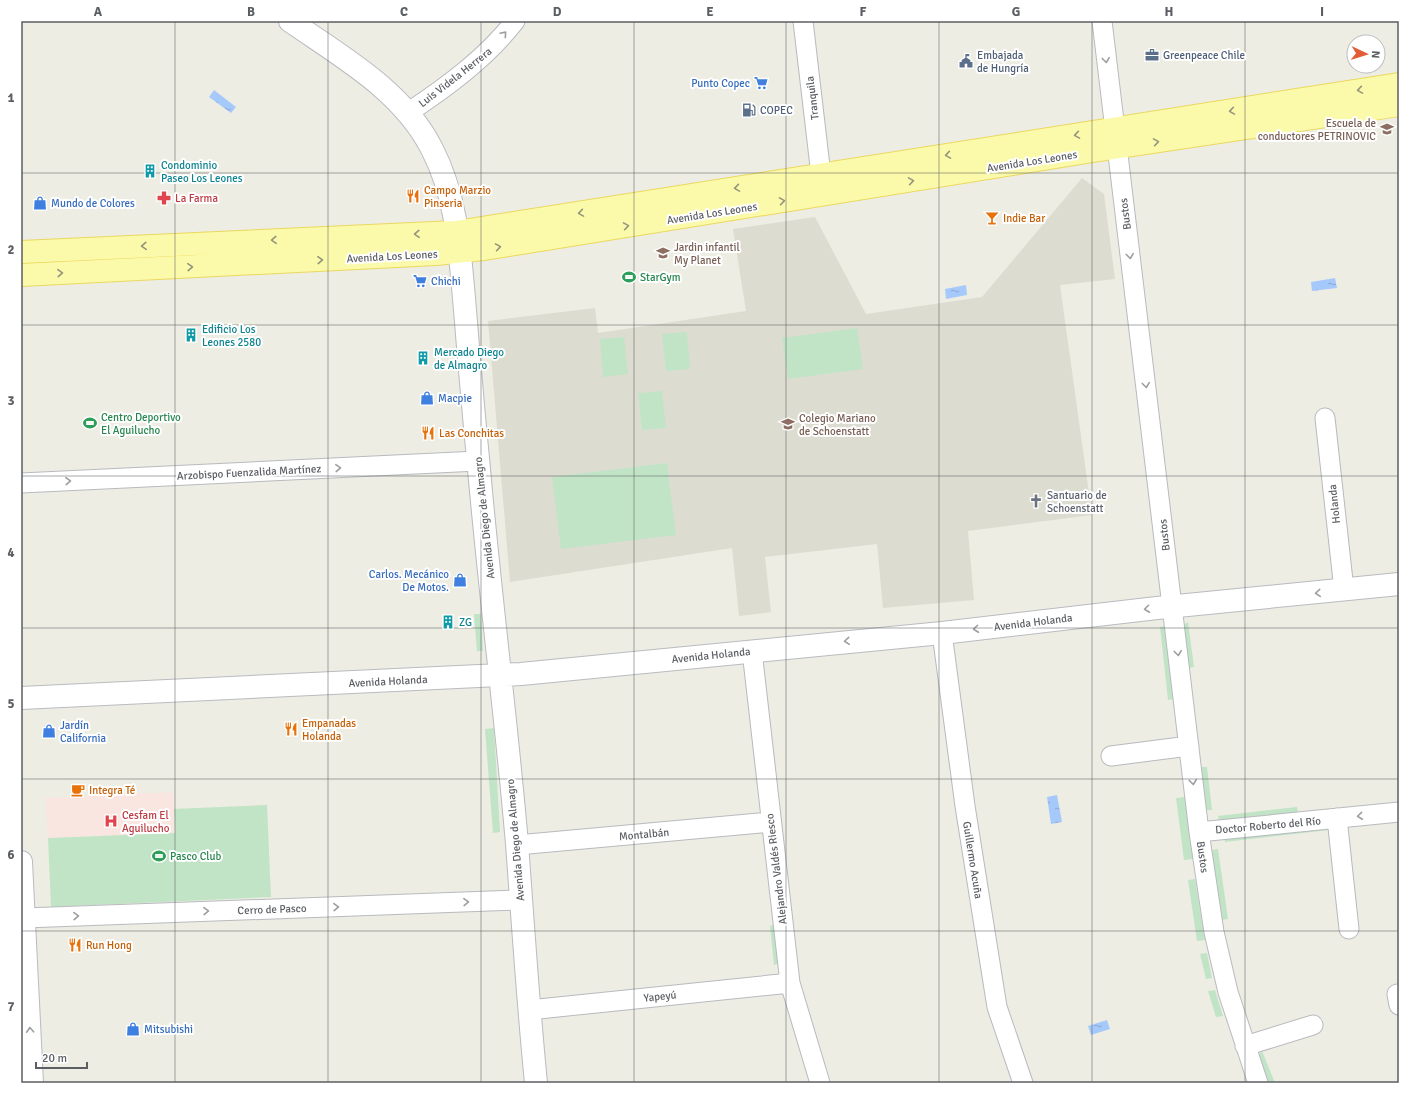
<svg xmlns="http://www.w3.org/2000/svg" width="1420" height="1104" viewBox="0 0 1420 1104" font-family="Signika,sans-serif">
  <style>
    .education { fill: #dddcd1 }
    .medical { fill: #fae6e0 }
    .green { fill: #c1e4c6 }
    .water { fill: url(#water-ripples) }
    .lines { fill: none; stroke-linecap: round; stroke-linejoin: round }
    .street-casing { stroke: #b8babf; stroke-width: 21 }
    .secondary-casing { stroke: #b9bbc1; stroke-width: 24 }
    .primary-casing { stroke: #ebd85f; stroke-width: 24 }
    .street { stroke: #fff; stroke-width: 19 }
    .secondary { stroke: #fff; stroke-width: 22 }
    .primary { stroke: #fbfaaa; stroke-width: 22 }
    .oneway { stroke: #9d9ea1 }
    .oneway2 { stroke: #93957c }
    .grid { fill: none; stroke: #5b5e63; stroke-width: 1; stroke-opacity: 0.55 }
    .labels { text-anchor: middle; stroke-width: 4; stroke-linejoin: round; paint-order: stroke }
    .service-label { font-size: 11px; fill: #4e5e75; stroke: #fff; text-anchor: start }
    .street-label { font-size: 11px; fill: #5b5e63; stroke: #fff }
    .shop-label { font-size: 11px; fill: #366cbe; stroke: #fff; text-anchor: start }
    .education-label { font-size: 11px; fill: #785e54; stroke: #fff; text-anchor: start }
    .culture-label { font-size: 11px; fill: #0d838f; stroke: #fff; text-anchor: start }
    .food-label { font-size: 11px; fill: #c56008; stroke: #fff; text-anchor: start }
    .health-label { font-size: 11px; fill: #be3a42; stroke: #fff; text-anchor: start }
    .leisure-label { font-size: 11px; fill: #27864d; stroke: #fff; text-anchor: start }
    .worship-label { font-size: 11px; fill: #5b616d; stroke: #fff; text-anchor: start }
    .neatline { fill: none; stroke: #5b5e63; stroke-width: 1.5 }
    .grid-label { font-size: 13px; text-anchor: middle; font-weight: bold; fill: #5b5e63 }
  </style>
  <defs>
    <pattern id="water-ripples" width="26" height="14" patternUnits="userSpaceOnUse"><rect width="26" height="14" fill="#a6c9fb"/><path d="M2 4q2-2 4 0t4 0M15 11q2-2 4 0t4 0" fill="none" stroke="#8aa6cf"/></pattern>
  </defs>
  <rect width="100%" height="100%" fill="#edede3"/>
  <!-- education -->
  <path class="education" d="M1082 178 1104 194 1115 279 1060 285 1092 515 968 531 974 600 883 608 877 544 765 557 771 612 756 614 739 616 732 548 510 582 488 321 595 308 598 333 746 311 733 229 815 217 866 314 982 297Z"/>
  <!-- medical -->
  <path class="medical" d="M174 792 175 833 48 838 45 798Z"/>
  <!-- green -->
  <path class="green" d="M857 328 863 369 788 379 782 338Z
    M687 332 690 369 666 371 662 334Z
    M624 337 628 374 603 377 600 339Z
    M662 391 666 428 642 430 638 393Z
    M667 463 676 535 561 549 552 477Z
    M474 614H481L483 651H477Z
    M1188 622 1194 667 1189 668 1184 625Z
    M1165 626 1174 699 1168 700 1160 627Z
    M494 728 500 832 493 833 485 729Z
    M1201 767H1207L1212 810H1206Z
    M1185 797 1193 859 1184 860 1176 798Z
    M267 805 271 897 51 907 48 838 175 833 174 809Z
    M1297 807 1298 813 1219 821 1218 816Z
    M1329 825V830L1225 842 1224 837Z
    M1218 849 1228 919 1221 920 1212 850Z
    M1195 879 1205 940 1197 941 1188 880Z
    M776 924 780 963 774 965 770 926Z
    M1207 953 1212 978 1206 979 1200 954Z
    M1215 990 1223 1016 1216 1017 1208 991Z
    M1262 1051 1275 1083H1269C1265 1074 1254 1059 1262 1051Z"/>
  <!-- water -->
  <path class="water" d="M214 90 236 107 231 113 209 97Z
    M1335 278 1337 288 1312 291 1311 282Z
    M966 285 967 295 946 299 945 289Z
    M1057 795 1062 822 1051 824 1047 797Z
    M1107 1020 1110 1029 1091 1035 1088 1026Z"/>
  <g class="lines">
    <!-- street casing -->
    <g class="street-casing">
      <path id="street" d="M803 21 821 175
        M1102 21 1199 832 1214 932 1228 992 1258 1083
        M409 112C448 86 486 58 515 21
        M1325 418 1344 590
        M21 483 478 461
        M942 633 965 806 997 1007 1023 1083
        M752 651 790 983 820 1083
        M1111 756 1189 746
        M1337 818 1349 929
        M1199 832 1399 812
        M517 845 771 822
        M24 918 520 900
        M1397 994 1399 1005
        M529 1010 790 983
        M1245 1046 1313 1025"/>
    </g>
    <!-- secondary casing -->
    <g class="secondary-casing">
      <path id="secondary" d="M290 21C342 57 403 91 432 149 458 199 460 255 465 310 469 359 473 409 478 458 489 587 506 715 517 844 523 924 528 1003 536 1083
        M21 698 521 674 942 633 1157 608 1399 584
        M21 862 32 1083"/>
    </g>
    <!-- primary casing -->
    <g class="primary-casing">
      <path id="primary" d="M21 252 456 232 1399 84
        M21 275 436 254 484 249 1093 151 1399 105"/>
    </g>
    <!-- street -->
    <use href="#street" class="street"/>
    <!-- secondary -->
    <use href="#secondary" class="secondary"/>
    <!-- primary -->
    <use href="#primary" class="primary"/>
  </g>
  <!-- one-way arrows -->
  <defs><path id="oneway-chevron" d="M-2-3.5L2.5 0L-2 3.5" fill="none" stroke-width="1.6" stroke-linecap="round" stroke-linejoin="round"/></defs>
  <g class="oneway">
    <use href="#oneway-chevron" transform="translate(504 34) rotate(-49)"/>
    <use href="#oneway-chevron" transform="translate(1106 60) rotate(83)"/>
    <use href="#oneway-chevron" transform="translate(1130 256) rotate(83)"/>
    <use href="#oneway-chevron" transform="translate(1146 385) rotate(83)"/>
    <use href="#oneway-chevron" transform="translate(338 468) rotate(-3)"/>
    <use href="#oneway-chevron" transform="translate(68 481) rotate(-3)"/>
    <use href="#oneway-chevron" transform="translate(1318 593) rotate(175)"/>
    <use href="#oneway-chevron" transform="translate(1147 609) rotate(173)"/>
    <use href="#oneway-chevron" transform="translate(976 629) rotate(173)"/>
    <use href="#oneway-chevron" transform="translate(847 641) rotate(175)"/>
    <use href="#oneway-chevron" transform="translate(1178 653) rotate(83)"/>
    <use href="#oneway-chevron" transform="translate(1193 782) rotate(83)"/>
    <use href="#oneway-chevron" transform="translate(1360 816) rotate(174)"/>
    <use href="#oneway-chevron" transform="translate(466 902) rotate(-2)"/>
    <use href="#oneway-chevron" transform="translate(336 907) rotate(-2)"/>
    <use href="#oneway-chevron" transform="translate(206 911) rotate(-2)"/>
    <use href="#oneway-chevron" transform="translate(76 916) rotate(-2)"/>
    <use href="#oneway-chevron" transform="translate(30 1030) rotate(-93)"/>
  </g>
  <g class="oneway2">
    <use href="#oneway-chevron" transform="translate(1360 90) rotate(171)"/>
    <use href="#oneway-chevron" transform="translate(1232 111) rotate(171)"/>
    <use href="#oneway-chevron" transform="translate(1077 135) rotate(171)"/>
    <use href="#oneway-chevron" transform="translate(1156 142) rotate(-9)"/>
    <use href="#oneway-chevron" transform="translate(948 155) rotate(171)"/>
    <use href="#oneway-chevron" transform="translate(911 181) rotate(-9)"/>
    <use href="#oneway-chevron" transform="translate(737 188) rotate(171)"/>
    <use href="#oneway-chevron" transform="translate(782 201) rotate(-9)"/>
    <use href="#oneway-chevron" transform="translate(581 213) rotate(171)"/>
    <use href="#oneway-chevron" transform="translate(626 226) rotate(-9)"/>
    <use href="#oneway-chevron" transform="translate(417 234) rotate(177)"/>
    <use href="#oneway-chevron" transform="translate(274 240) rotate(177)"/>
    <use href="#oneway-chevron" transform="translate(144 246) rotate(177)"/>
    <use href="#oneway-chevron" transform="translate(498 247) rotate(-9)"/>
    <use href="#oneway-chevron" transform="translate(320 260) rotate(-3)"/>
    <use href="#oneway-chevron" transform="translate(190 267) rotate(-3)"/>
    <use href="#oneway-chevron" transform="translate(60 273) rotate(-3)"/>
  </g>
  <!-- grid -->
  <path class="grid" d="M175 21V1083M328 21V1083M481 21V1083M634 21V1083M786 21V1083M939 21V1083M1092 21V1083M1245 21V1083M21 173H1399M21 325H1399M21 476H1399M21 628H1399M21 779H1399M21 931H1399"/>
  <!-- icons -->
  <defs>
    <g id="office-bare" transform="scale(1.08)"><path d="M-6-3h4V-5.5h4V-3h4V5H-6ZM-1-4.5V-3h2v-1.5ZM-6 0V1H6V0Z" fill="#5c6f8a" stroke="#fff" stroke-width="2.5" paint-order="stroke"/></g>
    <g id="civic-bare" transform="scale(1.08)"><path d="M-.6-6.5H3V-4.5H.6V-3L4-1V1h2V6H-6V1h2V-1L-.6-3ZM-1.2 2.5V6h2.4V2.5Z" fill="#5c6f8a" stroke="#fff" stroke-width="2.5" paint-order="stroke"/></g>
    <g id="supermarket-bare" transform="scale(1.08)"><path d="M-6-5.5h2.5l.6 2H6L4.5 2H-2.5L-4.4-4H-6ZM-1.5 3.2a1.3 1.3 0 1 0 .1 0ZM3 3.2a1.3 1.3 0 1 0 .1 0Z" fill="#3f7fe0" stroke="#fff" stroke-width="2.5" paint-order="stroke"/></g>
    <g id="fuel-bare" transform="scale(1.08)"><path d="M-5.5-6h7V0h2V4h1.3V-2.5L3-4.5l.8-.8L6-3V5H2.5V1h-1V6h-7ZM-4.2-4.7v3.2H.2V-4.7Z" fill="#5c6f8a" stroke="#fff" stroke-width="2.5" paint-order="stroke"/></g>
    <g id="school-bare" transform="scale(1.08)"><path d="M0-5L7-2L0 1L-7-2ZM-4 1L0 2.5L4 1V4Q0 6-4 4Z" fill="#8d6e63" stroke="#fff" stroke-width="2.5" paint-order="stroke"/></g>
    <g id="building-bare" transform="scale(1.08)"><path d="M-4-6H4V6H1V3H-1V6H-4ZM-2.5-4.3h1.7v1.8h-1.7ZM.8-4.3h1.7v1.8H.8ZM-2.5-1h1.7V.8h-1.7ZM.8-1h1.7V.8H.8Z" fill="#0f9aa8" stroke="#fff" stroke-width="2.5" paint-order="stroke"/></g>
    <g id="restaurant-bare" transform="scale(1.08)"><path d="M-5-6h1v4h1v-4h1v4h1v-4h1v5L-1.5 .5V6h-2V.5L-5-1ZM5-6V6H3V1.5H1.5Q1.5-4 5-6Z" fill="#e8710a" stroke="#fff" stroke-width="2.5" paint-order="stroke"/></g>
    <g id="pharmacy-bare" transform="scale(1.08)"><path d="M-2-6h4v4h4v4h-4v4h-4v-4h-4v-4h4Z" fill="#e0444e" stroke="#fff" stroke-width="2.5" paint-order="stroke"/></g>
    <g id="shop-bare" transform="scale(1.08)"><path d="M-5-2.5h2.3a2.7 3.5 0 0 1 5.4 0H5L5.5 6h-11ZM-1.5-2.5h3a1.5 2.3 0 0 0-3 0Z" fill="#3f7fe0" stroke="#fff" stroke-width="2.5" paint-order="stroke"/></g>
    <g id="bar-bare" transform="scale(1.08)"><path d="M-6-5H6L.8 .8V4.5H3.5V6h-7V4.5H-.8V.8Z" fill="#e8710a" stroke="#fff" stroke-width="2.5" paint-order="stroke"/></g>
    <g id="stadium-bare" transform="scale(1.08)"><path d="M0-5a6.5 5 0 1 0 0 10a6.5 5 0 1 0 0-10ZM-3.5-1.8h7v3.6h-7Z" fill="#2e9e5b" stroke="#fff" stroke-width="2.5" paint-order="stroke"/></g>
    <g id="church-bare" transform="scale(1.08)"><path d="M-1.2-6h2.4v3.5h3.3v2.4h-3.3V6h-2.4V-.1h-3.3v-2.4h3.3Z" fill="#6b7280" stroke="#fff" stroke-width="2.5" paint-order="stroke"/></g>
    <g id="cafe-bare" transform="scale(1.08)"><path d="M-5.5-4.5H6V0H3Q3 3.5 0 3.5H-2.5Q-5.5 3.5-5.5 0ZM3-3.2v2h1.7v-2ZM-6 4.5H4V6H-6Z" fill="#e8710a" stroke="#fff" stroke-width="2.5" paint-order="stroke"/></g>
    <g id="hospital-bare" transform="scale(1.08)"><path d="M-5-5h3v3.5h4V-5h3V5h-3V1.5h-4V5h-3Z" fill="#e0444e" stroke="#fff" stroke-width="2.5" paint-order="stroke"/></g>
  </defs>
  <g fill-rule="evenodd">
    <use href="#office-bare" x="1152" y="55"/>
    <use href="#civic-bare" x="966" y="61"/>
    <use href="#supermarket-bare" x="761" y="83"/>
    <use href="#fuel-bare" x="749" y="110"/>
    <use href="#school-bare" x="1387" y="129"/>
    <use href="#building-bare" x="150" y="171"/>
    <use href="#restaurant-bare" x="413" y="196"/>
    <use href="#pharmacy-bare" x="164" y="198"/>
    <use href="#shop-bare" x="40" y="203"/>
    <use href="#bar-bare" x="992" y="218"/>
    <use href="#school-bare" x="663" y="253"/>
    <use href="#stadium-bare" x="629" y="277"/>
    <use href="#supermarket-bare" x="420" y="281"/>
    <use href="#building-bare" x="191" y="335"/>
    <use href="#building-bare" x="423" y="358"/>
    <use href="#shop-bare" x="427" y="398"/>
    <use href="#stadium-bare" x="90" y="423"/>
    <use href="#school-bare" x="788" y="424"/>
    <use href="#restaurant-bare" x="428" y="433"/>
    <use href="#church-bare" x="1036" y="501"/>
    <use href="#shop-bare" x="460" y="580"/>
    <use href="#building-bare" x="448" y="622"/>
    <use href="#restaurant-bare" x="291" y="729"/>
    <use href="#shop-bare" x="49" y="731"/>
    <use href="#cafe-bare" x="78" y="790"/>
    <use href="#hospital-bare" x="111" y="821"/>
    <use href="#stadium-bare" x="159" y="856"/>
    <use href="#restaurant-bare" x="75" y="945"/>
    <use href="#shop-bare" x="133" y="1029"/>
  </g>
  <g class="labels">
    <!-- service labels -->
    <g class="service-label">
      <text x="977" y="59">Embajada<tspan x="977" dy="13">de Hungría</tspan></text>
      <text x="1163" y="59">Greenpeace Chile</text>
      <text x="760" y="114">COPEC</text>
    </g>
    <!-- street labels -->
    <g class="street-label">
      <text transform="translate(455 77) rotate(-38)" y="4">Luis Videla Herrera</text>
      <text transform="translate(812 98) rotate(-97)" y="4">Tranquila</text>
      <text transform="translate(1032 161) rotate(-9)" y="4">Avenida Los Leones</text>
      <text transform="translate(712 213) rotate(-9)" y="4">Avenida Los Leones</text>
      <text transform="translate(1125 214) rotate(-97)" y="4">Bustos</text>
      <text transform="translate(392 256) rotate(-3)" y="4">Avenida Los Leones</text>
      <text transform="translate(249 472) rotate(-3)" y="4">Arzobispo Fuenzalida Martínez</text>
      <text transform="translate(1334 504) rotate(-96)" y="4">Holanda</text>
      <text transform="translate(484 518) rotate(-96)" y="4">Avenida Diego de Almagro</text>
      <text transform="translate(1164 535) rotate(-96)" y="4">Bustos</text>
      <text transform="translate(1033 622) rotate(-7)" y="4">Avenida Holanda</text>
      <text transform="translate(711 655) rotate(-6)" y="4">Avenida Holanda</text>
      <text transform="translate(388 681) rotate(-3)" y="4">Avenida Holanda</text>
      <text transform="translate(1268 825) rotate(-5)" y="4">Doctor Roberto del Río</text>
      <text transform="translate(644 834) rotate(-5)" y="4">Montalbán</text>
      <text transform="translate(515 840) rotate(-95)" y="4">Avenida Diego de Almagro</text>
      <text transform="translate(1203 857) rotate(82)" y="4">Bustos</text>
      <text transform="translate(973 860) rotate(81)" y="4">Guillermo Acuña</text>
      <text transform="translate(776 869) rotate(-97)" y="4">Alejandro Valdés Riesco</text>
      <text transform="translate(272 909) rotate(-2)" y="4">Cerro de Pasco</text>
      <text transform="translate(660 996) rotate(-6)" y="4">Yapeyú</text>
    </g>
    <!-- shop labels -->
    <g class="shop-label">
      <text x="750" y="87" text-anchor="end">Punto Copec</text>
      <text x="51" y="207">Mundo de Colores</text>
      <text x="431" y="285">Chichi</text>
      <text x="438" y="402">Macpie</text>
      <text x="449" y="578" text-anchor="end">Carlos. Mecánico<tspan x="449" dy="13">De Motos.</tspan></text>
      <text x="60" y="729">Jardín<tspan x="60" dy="13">California</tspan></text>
      <text x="144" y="1033">Mitsubishi</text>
    </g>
    <!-- education labels -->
    <g class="education-label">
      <text x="1376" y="127" text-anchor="end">Escuela de<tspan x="1376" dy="13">conductores PETRINOVIC</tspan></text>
      <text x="674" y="251">Jardin infantil<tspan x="674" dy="13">My Planet</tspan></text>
      <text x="799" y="422">Colegio Mariano<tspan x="799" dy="13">de Schoenstatt</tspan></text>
    </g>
    <!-- culture labels -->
    <g class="culture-label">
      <text x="161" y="169">Condominio<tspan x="161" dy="13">Paseo Los Leones</tspan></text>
      <text x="202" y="333">Edificio Los<tspan x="202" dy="13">Leones 2580</tspan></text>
      <text x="434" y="356">Mercado Diego<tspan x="434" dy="13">de Almagro</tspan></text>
      <text x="459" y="626">ZG</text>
    </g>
    <!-- food labels -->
    <g class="food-label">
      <text x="424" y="194">Campo Marzio<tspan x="424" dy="13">Pinseria</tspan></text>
      <text x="1003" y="222">Indie Bar</text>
      <text x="439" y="437">Las Conchitas</text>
      <text x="302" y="727">Empanadas<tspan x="302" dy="13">Holanda</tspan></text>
      <text x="89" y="794">Integra Té</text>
      <text x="86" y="949">Run Hong</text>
    </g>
    <!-- health labels -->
    <g class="health-label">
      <text x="175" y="202">La Farma</text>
      <text x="122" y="819">Cesfam El<tspan x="122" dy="13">Aguilucho</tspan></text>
    </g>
    <!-- leisure labels -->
    <g class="leisure-label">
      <text x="640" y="281">StarGym</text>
      <text x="101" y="421">Centro Deportivo<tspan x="101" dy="13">El Aguilucho</tspan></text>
      <text x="170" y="860">Pasco Club</text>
    </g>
    <!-- worship labels -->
    <g class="worship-label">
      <text x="1047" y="499">Santuario de<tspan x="1047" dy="13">Schoenstatt</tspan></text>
    </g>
  </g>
  <!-- border -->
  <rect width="1420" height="1104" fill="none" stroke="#ffffff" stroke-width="44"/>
  <!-- north arrow -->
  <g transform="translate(1366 54) rotate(94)"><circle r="19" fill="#ffffff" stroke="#bdbfc1"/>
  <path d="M0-3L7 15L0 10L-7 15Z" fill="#e25c35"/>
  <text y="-6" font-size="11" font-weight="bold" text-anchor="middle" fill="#5b5e63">N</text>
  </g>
  <!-- scale -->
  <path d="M36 1062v6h51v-6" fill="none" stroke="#5b5e63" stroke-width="2"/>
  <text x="42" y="1062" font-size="12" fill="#5b5e63" stroke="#ffffff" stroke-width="3" paint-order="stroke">20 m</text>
  <rect x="22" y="22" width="1376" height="1060" class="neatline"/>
  <g class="grid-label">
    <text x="98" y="16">A</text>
    <text x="251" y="16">B</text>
    <text x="404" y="16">C</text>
    <text x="557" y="16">D</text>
    <text x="710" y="16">E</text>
    <text x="863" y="16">F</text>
    <text x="1016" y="16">G</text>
    <text x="1169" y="16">H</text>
    <text x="1322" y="16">I</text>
    <text x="11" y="102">1</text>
    <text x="11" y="254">2</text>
    <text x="11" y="405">3</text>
    <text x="11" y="557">4</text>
    <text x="11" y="708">5</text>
    <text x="11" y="859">6</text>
    <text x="11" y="1011">7</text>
  </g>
</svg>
